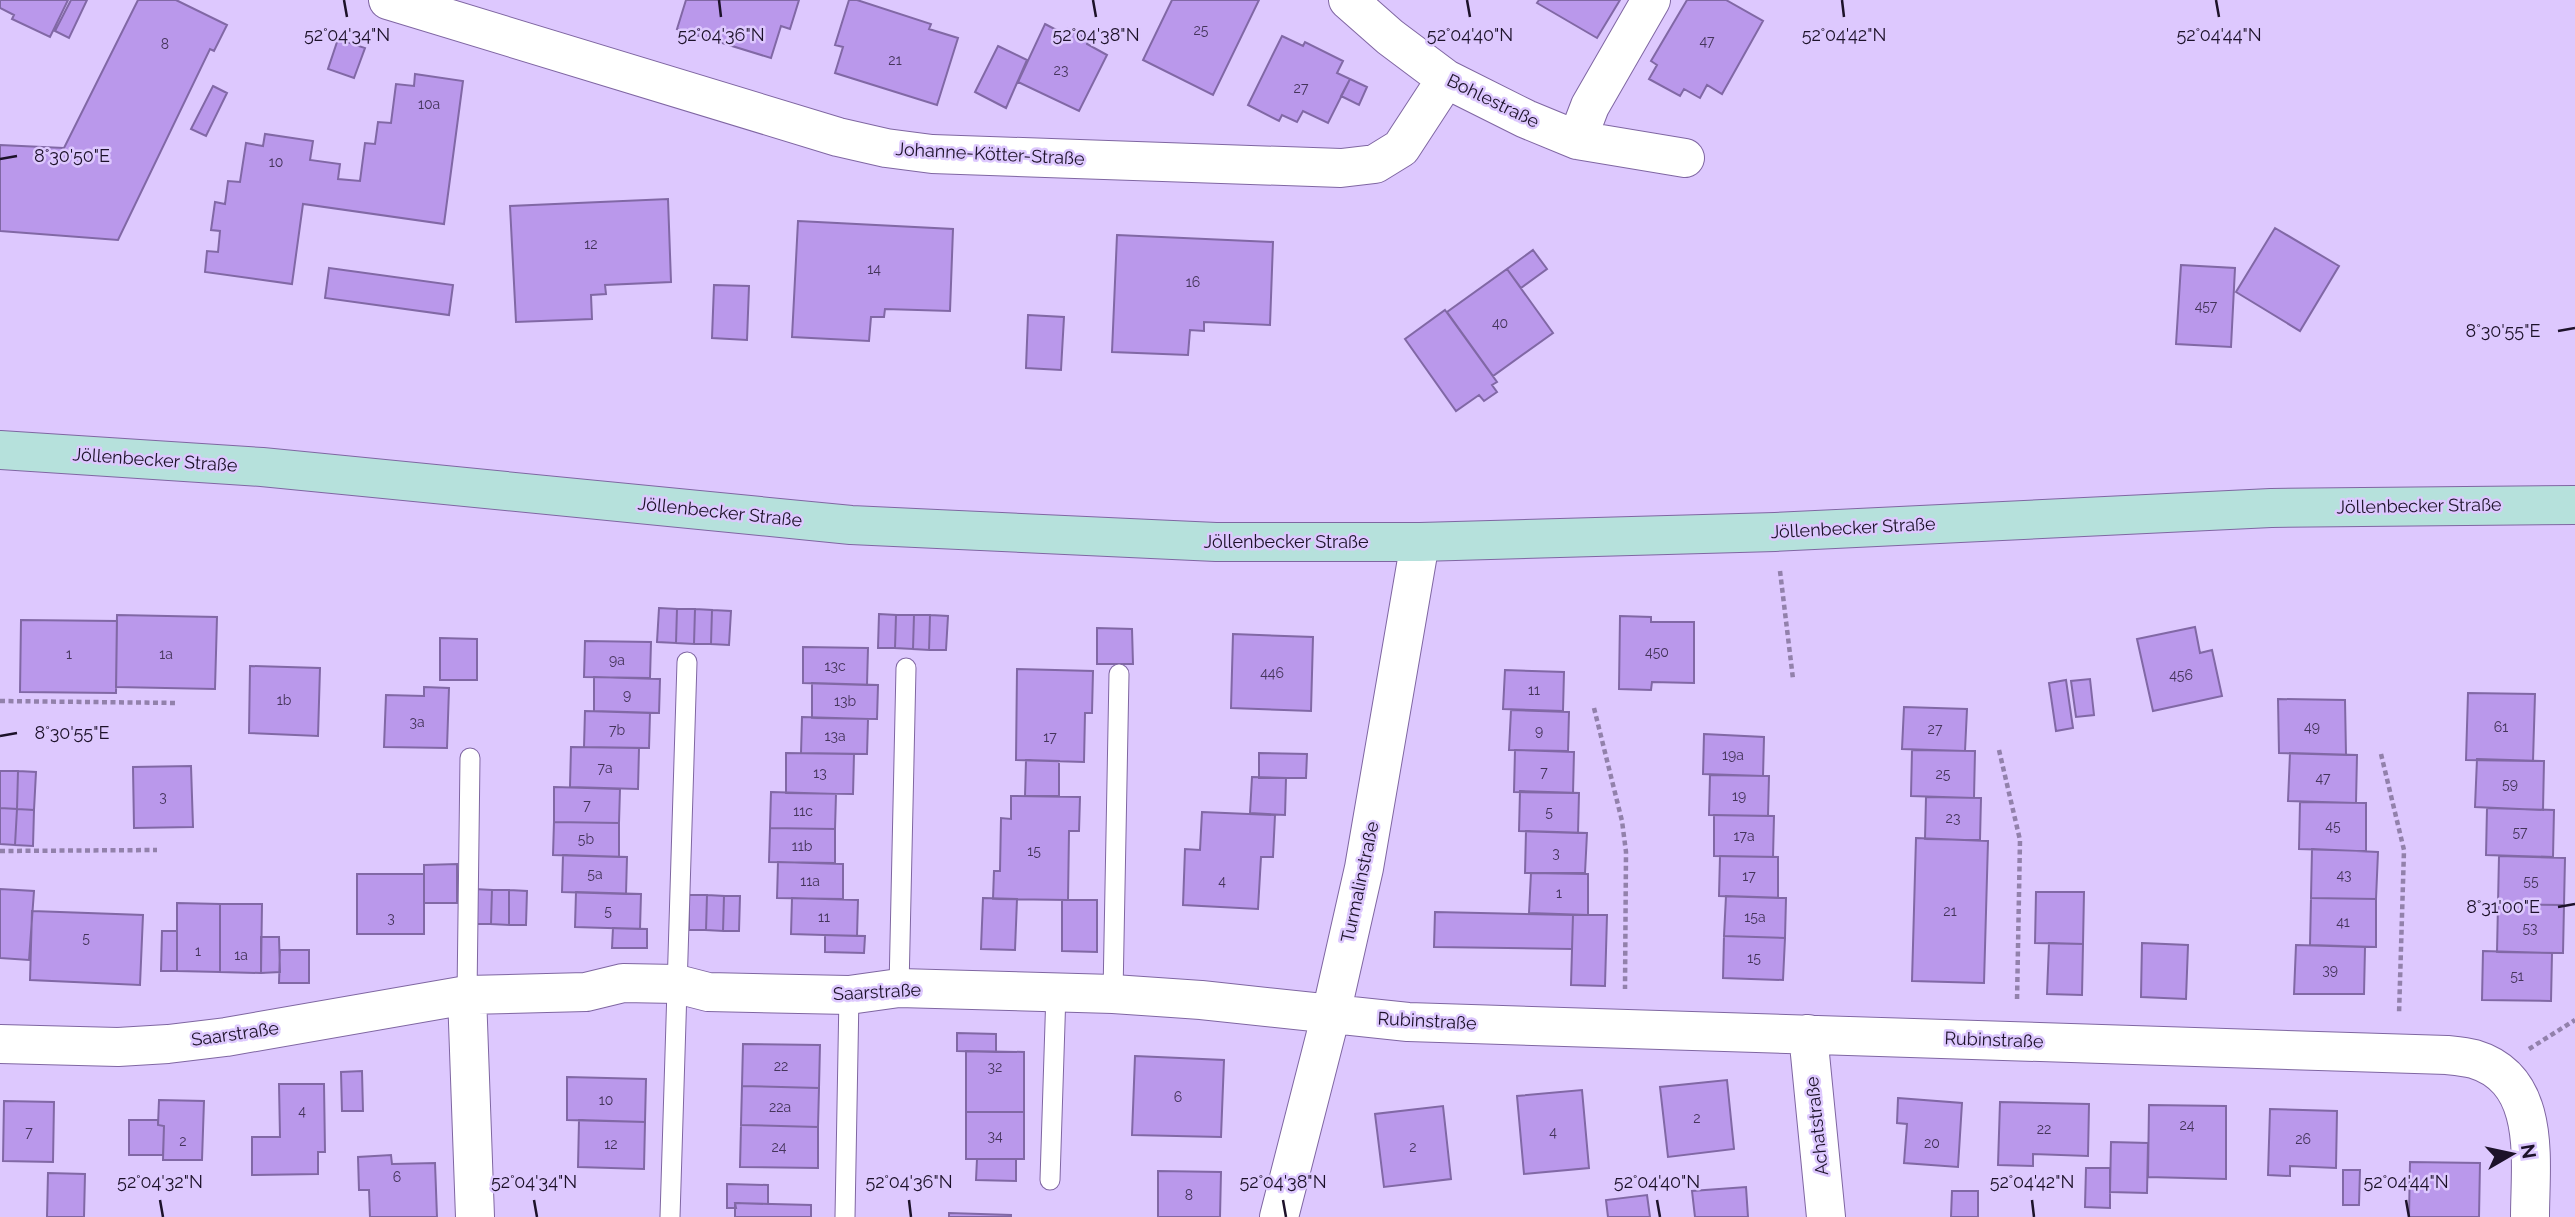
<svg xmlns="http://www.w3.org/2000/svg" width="2575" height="1217" viewBox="0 0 2575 1217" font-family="Raleway,sans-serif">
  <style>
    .building { fill: #ba98eb; stroke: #8168a5; stroke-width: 2 }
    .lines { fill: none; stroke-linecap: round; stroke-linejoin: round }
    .service-casing { stroke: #7f66a2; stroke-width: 21 }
    .minor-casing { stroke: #7f66a2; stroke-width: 40 }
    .secondary-casing { stroke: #7f66a2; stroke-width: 40 }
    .path { stroke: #9281ab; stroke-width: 4.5; stroke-dasharray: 5 3.5; stroke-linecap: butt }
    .service { stroke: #fff; stroke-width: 19 }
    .minor { stroke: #fff; stroke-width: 38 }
    .secondary { stroke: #b6e1dc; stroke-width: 38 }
    .ticks { fill: none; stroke: #1d122a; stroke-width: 2.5 }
    .labels { text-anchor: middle; stroke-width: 5; stroke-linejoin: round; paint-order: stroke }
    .number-label { font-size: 14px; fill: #44345a }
    .street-label { font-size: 18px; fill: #1d122a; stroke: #ddc8fe }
    .ticks-label { font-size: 18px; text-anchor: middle; fill: #1d122a; stroke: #ddc8fe; stroke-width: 5; stroke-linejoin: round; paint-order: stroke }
  </style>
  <rect width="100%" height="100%" fill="#ddc8fe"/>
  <!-- building -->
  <path class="building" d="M0 0H68L50 37 12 19 14 15 0 8Z
    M71 0H87L69 38 55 31Z
    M138 0H176L227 25 214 51 210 49 118 240 0 231V145L64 148Z
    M686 0H799L790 29 781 26 771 58 677 29Z
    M849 0H857L931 24 929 29 958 38 937 105 835 73 843 47 835 45Z
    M1172 0H1259L1213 95 1143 60Z
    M1539 0H1620L1597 38 1537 3Z
    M1687 0H1726L1763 21 1722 94 1707 85 1700 98 1684 89 1680 96 1649 79 1657 65 1651 61Z
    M1045 24 1064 34 1068 29 1088 39 1087 44 1107 55 1079 111 1018 82Z
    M1282 36 1303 46 1305 42 1343 61 1337 73 1350 79 1328 123 1303 111 1297 122 1282 115 1279 121 1248 105Z
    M338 39 365 48 354 78 328 69Z
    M998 46 1027 60 1006 108 975 92Z
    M415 74 463 81 444 224 303 204 292 284 205 272 207 251 218 252 220 231 211 230 215 202 225 204 228 181 240 182 246 143 263 146 265 134 313 141 310 160 340 164 338 179 360 181 365 143 375 144 378 122 391 123 396 84 414 86Z
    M1350 79 1367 87 1359 105 1341 96Z
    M213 86 227 93 206 136 191 129Z
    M668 199 671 282 605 285 606 294 591 295 592 319 516 322 510 206Z
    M798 221 953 229 950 311 885 309 884 317H871L869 341 792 337Z
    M2275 228 2339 266 2300 331 2236 292Z
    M1117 235 1273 242 1270 325 1204 322V331L1190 330 1188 355 1112 352Z
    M1533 250 1547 269 1521 288 1507 269Z
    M2181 265 2235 268 2231 347 2176 344Z
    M329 268 453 285 449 315 325 298Z
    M1507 269 1553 333 1493 376 1447 312Z
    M714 285 749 286 747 340 712 338Z
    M1445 310 1497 382 1492 385 1497 392 1484 401 1479 395 1456 411 1405 339Z
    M1028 315 1064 317 1061 370 1026 368Z
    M659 608 677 609 676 643 657 642Z
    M677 609H695L694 644 676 643Z
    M695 609 712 610 711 644H694Z
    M712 610 731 611 729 645 711 644Z
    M879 614 896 615 895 648H878Z
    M117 615 217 617 215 689 116 687Z
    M896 615H914L913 649 895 648Z
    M914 615H930L929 650 913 649Z
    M930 615 948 616 946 650H929Z
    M1620 616 1651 617V622H1694V683L1652 682 1651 690 1619 689Z
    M21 620 117 621 116 693 20 692Z
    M2195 627 2200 653 2212 650 2222 696 2153 711 2137 639Z
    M1097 628 1132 629 1133 664H1097Z
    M1233 634 1313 637 1311 711 1231 708Z
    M440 638 477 639V680H440Z
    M585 641 651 642 650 678 584 677Z
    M803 647 868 648 867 685 803 683Z
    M250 666 320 668 318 736 249 733Z
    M1017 669 1093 671 1092 713H1085L1084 762 1016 760Z
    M1505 670 1564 672 1563 711 1503 709Z
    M594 677 660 679 659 713 594 711Z
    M2090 679 2094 715 2076 717 2071 681Z
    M2066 680 2073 728 2056 731 2049 683Z
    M812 683 878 685 877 719 812 718Z
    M424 687 449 688 447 748 384 747 386 695 424 696Z
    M2468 693 2535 694 2533 761 2466 760Z
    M2278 699 2345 700 2346 755 2279 753Z
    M1904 707 1967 709 1965 751 1902 749Z
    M1511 710 1569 712 1568 751 1509 750Z
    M585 711 650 713 649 748 584 747Z
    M802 717 868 719 867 754 801 753Z
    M1704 734 1764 737 1763 776 1703 774Z
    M571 747 639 748 638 789 570 787Z
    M1515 750 1574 752 1573 793 1514 792Z
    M1912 750 1975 751 1974 798 1911 796Z
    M786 753 854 754 853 794 786 793Z
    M1259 753 1307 754 1306 778H1259Z
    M2290 753 2357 755 2356 803 2288 801Z
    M2477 759 2544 761 2543 810 2475 807Z
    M1026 760 1059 761V796H1025Z
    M191 766 193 827 134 828 133 767Z
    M0 771H18L17 809 0 808Z
    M18 771 36 772 34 810 17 809Z
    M1710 775 1769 776 1768 816 1709 815Z
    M1252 777 1286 778 1285 815 1250 813Z
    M554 787 620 789 619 823 554 822Z
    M1520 791 1579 793 1578 833 1519 831Z
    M771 792 836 794 835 829 770 828Z
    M1011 796 1080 797 1079 831H1069L1068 900 993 899 994 871H1000L1001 818 1011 819Z
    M1926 797 1981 798 1980 840 1925 839Z
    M2300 802 2366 803V851L2299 849Z
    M0 808 17 809 15 845 0 844Z
    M2487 808 2554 810 2553 857 2486 855Z
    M17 809 34 810 33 846 15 845Z
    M1202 812 1275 815 1273 857H1261L1258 909 1183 905 1185 849 1200 850Z
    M1714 815 1774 816 1773 857 1714 856Z
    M554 822 619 823V857L553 855Z
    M770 828 835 829V863L769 862Z
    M1526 831 1587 833 1585 873H1525Z
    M1916 838 1988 841 1984 983 1912 981Z
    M2312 849 2378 852 2376 899 2311 898Z
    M563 855 627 857 626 894 562 892Z
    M1720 856 1778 857V898L1719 896Z
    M2499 856 2565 858 2564 905 2498 904Z
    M778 862 843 864V899L777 898Z
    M457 864V903H424V865Z
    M1531 873 1588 874V915L1529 913Z
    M357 874H424V934H357Z
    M0 889 34 891 29 960 0 958Z
    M474 889 492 890 491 924H473Z
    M492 890H509V925L491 924Z
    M509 890 527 891 526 925H509Z
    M576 892 641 894 640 929 575 927Z
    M2036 892H2084L2083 944 2035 943Z
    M689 895H707L706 930H689Z
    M707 895 724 896 723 931 706 930Z
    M724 896H740L739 931H723Z
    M1726 896 1786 898 1785 938 1724 936Z
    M792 898 858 900 857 936 791 934Z
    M983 898 1017 899 1015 950 981 949Z
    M2311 898 2376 899V947L2310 945Z
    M1062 900H1097V952L1062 951Z
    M177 903 220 904V972L177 971Z
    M220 904H262L261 973 220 972Z
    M2498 904 2564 905 2563 953 2497 952Z
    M32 911 143 915 140 985 30 980Z
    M1435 912 1573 915 1572 949 1434 947Z
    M1573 915H1607L1605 986 1571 985Z
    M613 928 647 929V948H612Z
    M162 931H177V971H161Z
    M825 935 865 936 864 953 825 952Z
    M1724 936 1785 938 1783 980 1723 978Z
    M261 937H279L280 972 261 973Z
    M2049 943 2083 944 2082 995 2047 994Z
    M2142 943 2188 945 2186 999 2141 997Z
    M2296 945 2365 947 2364 994H2294Z
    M280 950H309V983H279Z
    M2483 951 2552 953 2551 1001 2482 1000Z
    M957 1033 996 1034V1052L957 1051Z
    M743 1044 820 1045 819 1088 742 1086Z
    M966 1051 1024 1052V1112H966Z
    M1135 1056 1224 1060 1221 1137 1132 1135Z
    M362 1071 363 1111H342L341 1072Z
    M567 1077 646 1079 645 1122 567 1120Z
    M1727 1080 1734 1149 1668 1157 1660 1087Z
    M279 1084H324L325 1152H318V1174L252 1175V1137H280Z
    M742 1086 819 1088 818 1127 741 1125Z
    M1582 1090 1589 1168 1524 1174 1517 1096Z
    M1898 1098 1962 1103 1958 1167 1904 1163 1907 1124 1897 1123Z
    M159 1100 204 1101 202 1160H163L164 1126 158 1125Z
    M4 1101 54 1102 53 1162 3 1161Z
    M2000 1102 2089 1104 2088 1156 2033 1154V1166L1998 1165Z
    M2149 1105 2226 1106V1179L2148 1177Z
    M1443 1106 1451 1179 1384 1187 1375 1114Z
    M2270 1109 2337 1111 2336 1168 2290 1166V1176L2268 1175Z
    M966 1112H1024V1159H966Z
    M129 1120H158V1125L164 1126 163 1155H129Z
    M579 1120 645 1122 644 1169 578 1167Z
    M741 1125 818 1127V1168L740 1167Z
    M2111 1142 2148 1143 2147 1193 2110 1192Z
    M391 1155 392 1164 435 1163 437 1217H370L369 1190H359L358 1157Z
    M977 1159H1016V1181L976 1180Z
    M2410 1162 2480 1163 2479 1217H2409Z
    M2086 1168H2110V1208L2085 1207Z
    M2343 1170H2360L2359 1205H2343Z
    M1158 1171 1221 1172 1220 1217H1158Z
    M48 1173 85 1174 84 1217H47Z
    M727 1184 768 1185V1204L735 1203 736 1208H727Z
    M1746 1187 1748 1217H1695L1692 1191Z
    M1952 1191H1978V1217H1951Z
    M1647 1195 1650 1217H1608L1606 1200Z
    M735 1203 811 1205V1217H735Z
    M949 1213 1011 1215V1217H949Z"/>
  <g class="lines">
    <!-- service casing -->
    <g class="service-casing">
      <path id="service" d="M899 988 906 668
        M1113 994 1119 674
        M467 995 470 758
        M1050 1180 1056 992
        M670 1217 687 662
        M845 1217 849 995"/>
    </g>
    <!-- minor casing -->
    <g class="minor-casing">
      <path id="minor" d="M388 0 838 137 886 148 932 154 1341 168 1375 164 1401 148 1446 79
        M1348 0 1390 37 1446 79 1526 119 1577 140 1685 158
        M1577 140 1590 106 1651 0
        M467 995 475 1217
        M1808 1034 1826 1217
        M0 1044 118 1047 168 1044 226 1037 467 995 586 992 623 983 677 984 708 992 849 995 899 988 1113 994 1201 1000 1408 1022 2447 1055C2456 1056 2466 1057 2474 1059 2543 1080 2530 1162 2530 1217
        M1279 1217 1331 1014 1364 868 1420 542"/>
    </g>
    <!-- secondary casing -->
    <g class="secondary-casing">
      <path id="secondary" d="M0 450 262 467 851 525 1216 542H1420L1775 532 2271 508 2575 505"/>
    </g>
    <!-- path -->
    <path class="path" d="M1780 571 1793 679
      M0 701 178 703
      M1594 708 1622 821 1626 852 1625 989
      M1999 750 2020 840 2017 1001
      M2381 754 2404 850 2399 1014
      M0 851 157 850
      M2529 1049 2575 1020"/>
    <!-- service -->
    <use href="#service" class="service"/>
    <!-- minor -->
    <use href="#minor" class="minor"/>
    <!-- secondary -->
    <use href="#secondary" class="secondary"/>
  </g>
  <!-- ticks -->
  <path class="ticks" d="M344 0 347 17M719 0 721 17M1093 0 1096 17M1467 0 1470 17M1842 0 1844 17M2216 0 2219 17M0 159 17 156M2558 331 2575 328M0 736 17 733M2558 907 2575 904M160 1200 163 1217M534 1200 537 1217M909 1200 911 1217M1283 1200 1286 1217M1657 1200 1660 1217M2032 1200 2034 1217M2406 1200 2409 1217"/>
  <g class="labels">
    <!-- number labels -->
    <g class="number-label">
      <text x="1201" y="35">25</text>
      <text x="1707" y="46">47</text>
      <text x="165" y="49">8</text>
      <text x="895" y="65">21</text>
      <text x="1061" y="75">23</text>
      <text x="1301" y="93">27</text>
      <text x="429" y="109">10a</text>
      <text x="276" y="167">10</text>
      <text x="591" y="249">12</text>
      <text x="874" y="274">14</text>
      <text x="1193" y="287">16</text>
      <text x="2206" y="311">457</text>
      <text x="1500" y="328">40</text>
      <text x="1657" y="657">450</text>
      <text x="69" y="659">1</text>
      <text x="166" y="659">1a</text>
      <text x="617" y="665">9a</text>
      <text x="835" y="671">13c</text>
      <text x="1272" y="678">446</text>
      <text x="2181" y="680">456</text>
      <text x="1534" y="695">11</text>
      <text x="627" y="700">9</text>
      <text x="284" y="705">1b</text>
      <text x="845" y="706">13b</text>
      <text x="417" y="727">3a</text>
      <text x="2312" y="732">49</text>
      <text x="2501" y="732">61</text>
      <text x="1935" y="734">27</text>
      <text x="617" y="735">7b</text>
      <text x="1539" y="736">9</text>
      <text x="835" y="741">13a</text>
      <text x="1050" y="742">17</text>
      <text x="1733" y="760">19a</text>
      <text x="605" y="773">7a</text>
      <text x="1544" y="777">7</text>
      <text x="820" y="778">13</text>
      <text x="1943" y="779">25</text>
      <text x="2323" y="783">47</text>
      <text x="2510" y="789">59</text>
      <text x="1739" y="801">19</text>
      <text x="163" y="802">3</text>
      <text x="587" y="810">7</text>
      <text x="803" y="816">11c</text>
      <text x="1549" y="817">5</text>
      <text x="1953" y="823">23</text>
      <text x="2333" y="831">45</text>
      <text x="2520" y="837">57</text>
      <text x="1744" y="841">17a</text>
      <text x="586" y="844">5b</text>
      <text x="802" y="851">11b</text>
      <text x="1034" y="856">15</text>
      <text x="1556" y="858">3</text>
      <text x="595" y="879">5a</text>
      <text x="2344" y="880">43</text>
      <text x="1749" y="881">17</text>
      <text x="810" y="886">11a</text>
      <text x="1222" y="886">4</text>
      <text x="2531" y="886">55</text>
      <text x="1559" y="898">1</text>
      <text x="608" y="916">5</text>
      <text x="1950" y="916">21</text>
      <text x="824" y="922">11</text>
      <text x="1755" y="922">15a</text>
      <text x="391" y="923">3</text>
      <text x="2343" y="927">41</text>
      <text x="2530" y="933">53</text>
      <text x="86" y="943">5</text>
      <text x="198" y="956">1</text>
      <text x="241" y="960">1a</text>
      <text x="1754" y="963">15</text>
      <text x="2330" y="975">39</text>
      <text x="2517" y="981">51</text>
      <text x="781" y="1071">22</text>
      <text x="995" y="1072">32</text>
      <text x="1178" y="1102">6</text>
      <text x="606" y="1105">10</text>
      <text x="780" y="1112">22a</text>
      <text x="302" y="1116">4</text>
      <text x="1697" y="1123">2</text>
      <text x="2187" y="1130">24</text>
      <text x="2044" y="1134">22</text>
      <text x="29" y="1137">7</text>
      <text x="1553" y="1137">4</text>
      <text x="995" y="1141">34</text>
      <text x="2303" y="1144">26</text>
      <text x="183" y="1146">2</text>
      <text x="1932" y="1148">20</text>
      <text x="611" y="1149">12</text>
      <text x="779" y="1152">24</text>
      <text x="1413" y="1152">2</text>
      <text x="397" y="1182">6</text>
      <text x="1189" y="1200">8</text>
    </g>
    <!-- street labels -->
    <g class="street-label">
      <text transform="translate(1493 101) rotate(26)" y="6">Bohlestraße</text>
      <text transform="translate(990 154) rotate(3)" y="6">Johanne-Kötter-Straße</text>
      <text transform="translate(155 460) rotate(4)" y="6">Jöllenbecker Straße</text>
      <text transform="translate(2419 506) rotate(-1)" y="6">Jöllenbecker Straße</text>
      <text transform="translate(720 512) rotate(6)" y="6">Jöllenbecker Straße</text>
      <text transform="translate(1853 528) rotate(-3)" y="6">Jöllenbecker Straße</text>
      <text x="1286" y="548">Jöllenbecker Straße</text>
      <text transform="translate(1360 882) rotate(-78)" y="6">Turmalinstraße</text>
      <text transform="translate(877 992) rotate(-3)" y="6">Saarstraße</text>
      <text transform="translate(1427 1021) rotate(3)" y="6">Rubinstraße</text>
      <text transform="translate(235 1034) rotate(-8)" y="6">Saarstraße</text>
      <text transform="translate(1994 1040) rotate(2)" y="6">Rubinstraße</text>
      <text transform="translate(1817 1126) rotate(-96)" y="6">Achatstraße</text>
    </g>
  </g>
  <g class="ticks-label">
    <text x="347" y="41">52°04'34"N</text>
    <text x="721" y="41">52°04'36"N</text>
    <text x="1096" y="41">52°04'38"N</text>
    <text x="1470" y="41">52°04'40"N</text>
    <text x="1844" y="41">52°04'42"N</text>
    <text x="2219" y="41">52°04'44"N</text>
    <text x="72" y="162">8°30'50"E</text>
    <text x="2503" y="337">8°30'55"E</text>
    <text x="72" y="739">8°30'55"E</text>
    <text x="2503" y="913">8°31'00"E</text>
    <text x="160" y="1188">52°04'32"N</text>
    <text x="534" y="1188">52°04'34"N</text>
    <text x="909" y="1188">52°04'36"N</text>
    <text x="1283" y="1188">52°04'38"N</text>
    <text x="1657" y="1188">52°04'40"N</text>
    <text x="2032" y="1188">52°04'42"N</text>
    <text x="2406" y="1188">52°04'44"N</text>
  </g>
  <!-- north arrow -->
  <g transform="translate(2512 1154) rotate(81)" stroke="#ddc8fe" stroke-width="5" paint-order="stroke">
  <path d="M0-5L12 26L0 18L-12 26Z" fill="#1d122a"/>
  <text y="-10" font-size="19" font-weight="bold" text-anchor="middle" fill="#1d122a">N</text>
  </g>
</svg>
